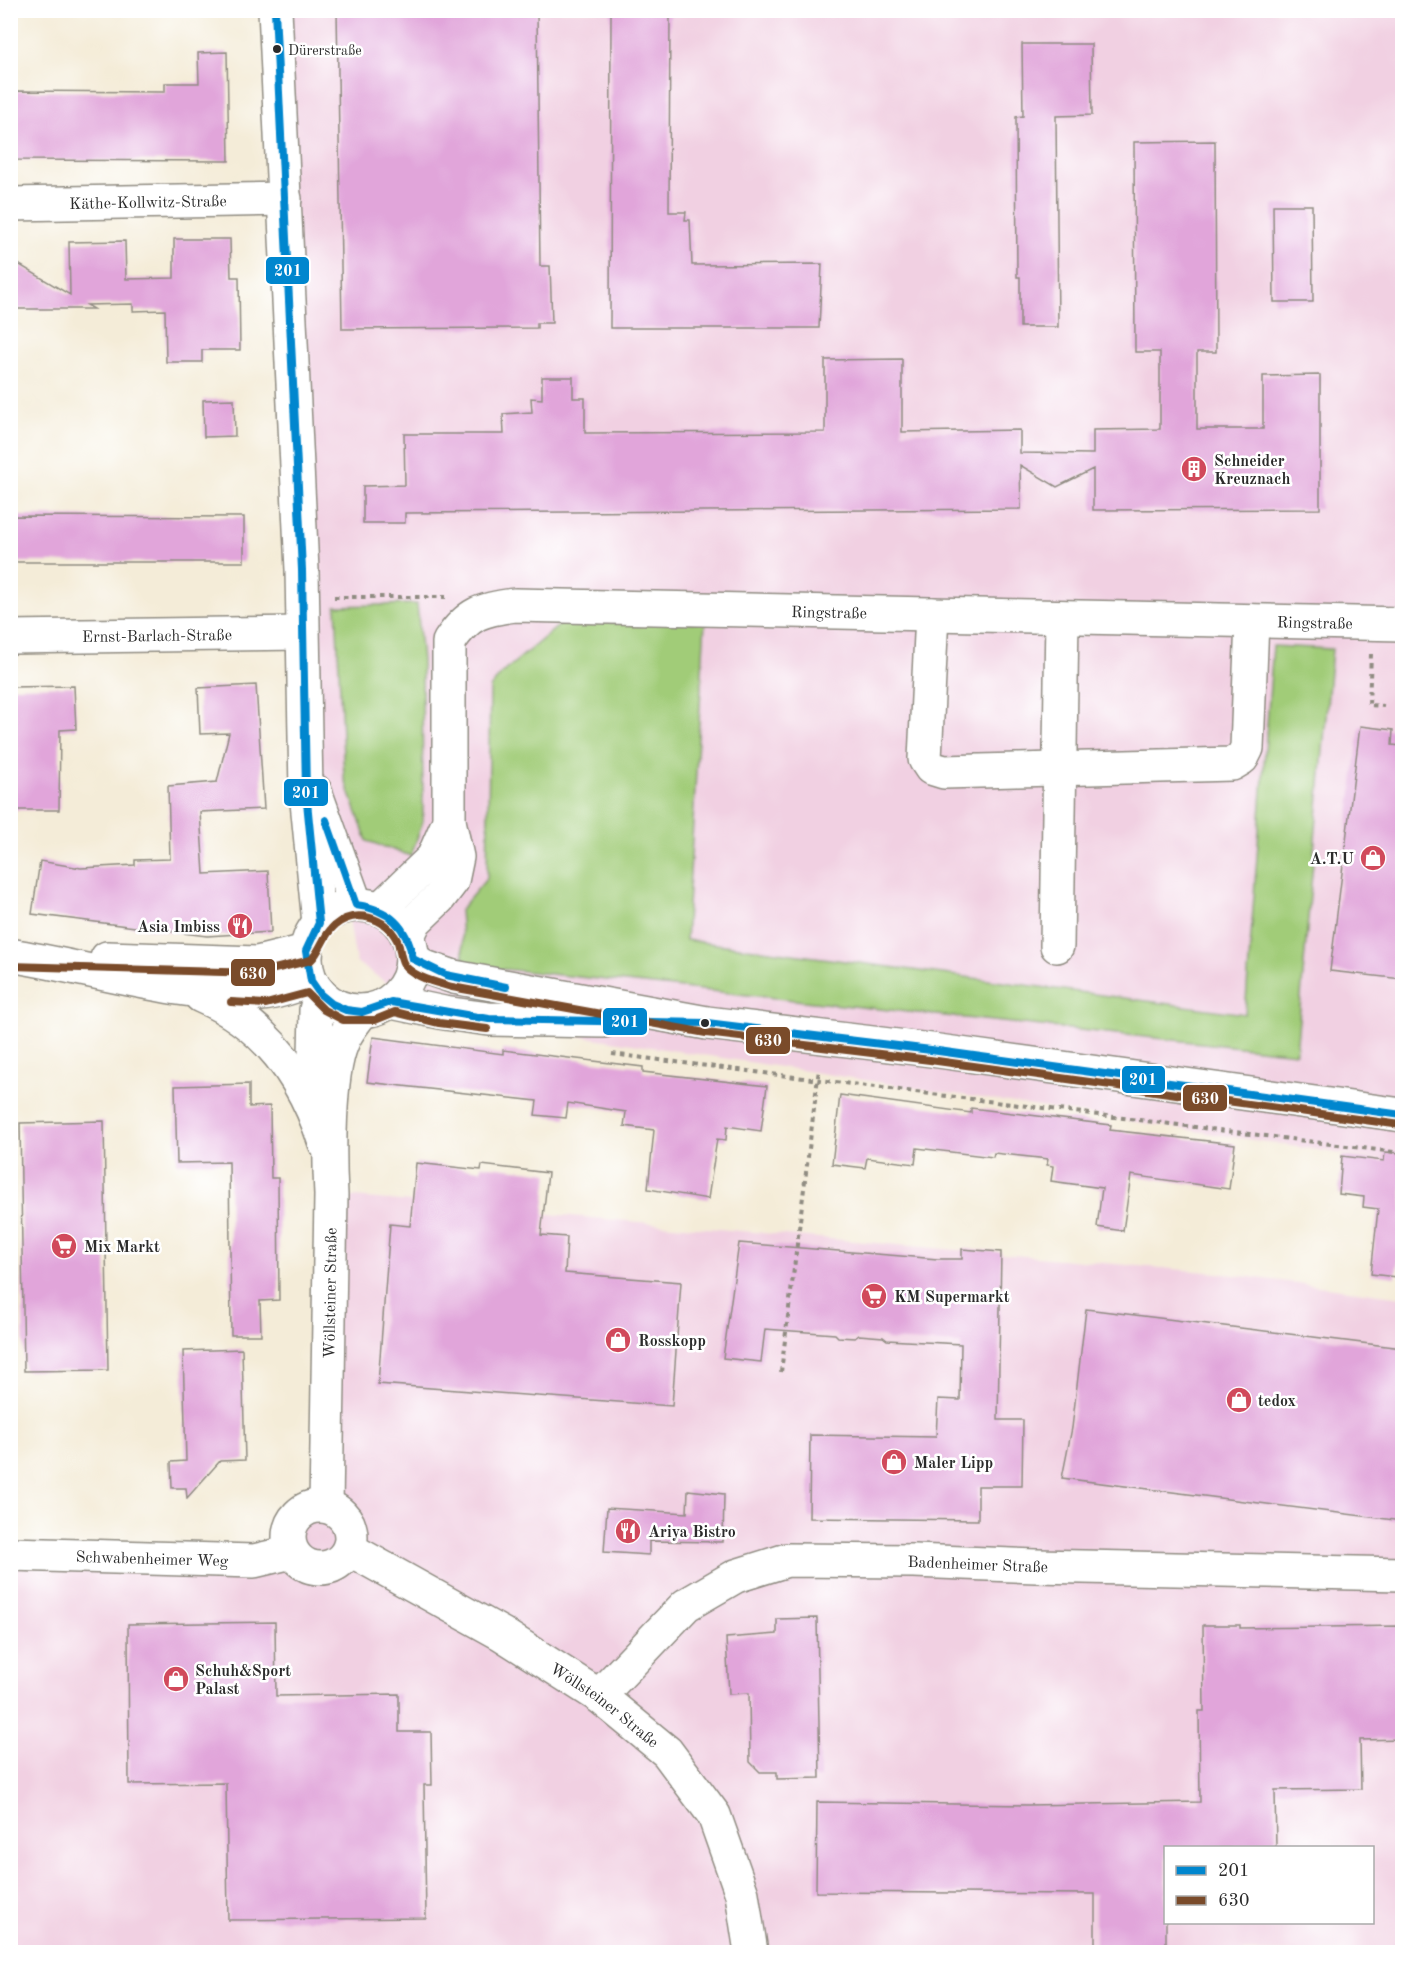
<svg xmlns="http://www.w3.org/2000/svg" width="1413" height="1963" viewBox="0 0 1413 1963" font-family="'Old Standard TT',serif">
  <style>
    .built { fill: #f1d0e2; fill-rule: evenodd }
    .green { fill: #a1cc78; stroke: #667c52; stroke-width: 1.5 }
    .building { fill: #e1a5da }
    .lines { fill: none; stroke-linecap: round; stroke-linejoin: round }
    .minor-casing { stroke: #908c82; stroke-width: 36 }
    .path { stroke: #908c82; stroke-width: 4; stroke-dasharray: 4.5 4.5; stroke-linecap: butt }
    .minor { stroke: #fff; stroke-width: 33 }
    .bus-1-casing { stroke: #fff; stroke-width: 12 }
    .bus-2-casing { stroke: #fff; stroke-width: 12 }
    .bus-1 { stroke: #0086ce; stroke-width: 8 }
    .bus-2 { stroke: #7a4b2a; stroke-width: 8 }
    .bus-dot { fill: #2b2b2b; stroke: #fff; stroke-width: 2 }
    .labels { text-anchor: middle; stroke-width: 5; stroke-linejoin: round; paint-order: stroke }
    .bus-label { font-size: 14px; fill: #2b2b2b; stroke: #fff; text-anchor: start }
    .street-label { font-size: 16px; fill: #2b2b2b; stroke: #fff }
    .poi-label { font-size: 16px; font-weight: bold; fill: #2b2b2b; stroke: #fff; text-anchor: start }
    .line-badge { stroke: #fff; stroke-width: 2 }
    .badge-label { font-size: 16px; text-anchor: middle; font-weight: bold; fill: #fff }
  </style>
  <rect width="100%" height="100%" fill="#fff"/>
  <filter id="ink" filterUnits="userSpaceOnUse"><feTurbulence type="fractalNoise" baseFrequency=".0167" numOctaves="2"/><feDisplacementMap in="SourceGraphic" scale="12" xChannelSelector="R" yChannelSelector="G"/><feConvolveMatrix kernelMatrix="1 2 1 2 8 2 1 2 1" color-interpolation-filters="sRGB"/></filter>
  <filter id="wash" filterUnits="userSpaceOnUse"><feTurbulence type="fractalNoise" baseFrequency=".008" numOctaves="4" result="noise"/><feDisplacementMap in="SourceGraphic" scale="24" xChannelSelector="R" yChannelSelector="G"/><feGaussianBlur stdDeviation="1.35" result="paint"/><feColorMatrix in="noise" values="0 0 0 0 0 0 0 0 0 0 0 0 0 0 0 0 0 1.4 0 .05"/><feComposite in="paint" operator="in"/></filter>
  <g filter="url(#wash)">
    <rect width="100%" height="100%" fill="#f4ecd8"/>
    <!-- built -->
    <path class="built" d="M275 11H1402V1163L431 1013 356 962 328 790 307 738Z
      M331 1195 1218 1273 1402 1297V1952H11V1554L290 1544 294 1520 305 1510 315 1507ZM1166 1848H1372V1922H1166Z"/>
    <!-- green -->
    <path class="green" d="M417 604 422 661 423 821 411 856 367 841 344 777 336 606Z
      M563 622H705L686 940 1245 1014 1273 646 1332 649 1296 1053 464 965 460 910 487 878 490 688 502 673Z"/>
    <g id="blocks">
      <!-- building -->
      <path class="building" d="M337 10H537L540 266H550L552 323H537V328L342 329Z
        M611 10H670L669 212H686L685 220H690L692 265 822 264 819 328H610Z
        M1022 44H1091L1092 115 1056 116 1058 327H1020V277H1017L1016 117 1023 116Z
        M227 52 229 161 10 160V91L165 92V83H199L198 53Z
        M1215 141 1216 352H1197V429H1263V376L1320 375V509L1093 510V469L1057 487 1020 465 1021 509 405 513V523H363V486L405 485 404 434H504L503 414 532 412 531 398 542 399V377H573V398H585V433L825 432V360L902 359V432L1020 430V453L1093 454V430L1160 429V352H1135L1134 142Z
        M1273 205H1312L1313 302H1274Z
        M174 239H230L231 277H239L240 350H202V362H166L165 310 133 311V304L87 305 94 309H10V259L70 295 69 242 125 241 126 279 174 278Z
        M234 399 235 436 204 437 203 400Z
        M10 516 244 517V562H10Z
        M256 685 264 809 200 812 204 874 268 871 271 932 207 936 32 914 40 861 81 868 135 865V860L170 859 168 786 217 782 229 733 200 734 198 688Z
        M74 686 76 729 60 730 59 810H10V687Z
        M1360 726 1393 730 1392 745 1402 746V979L1330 971Z
        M373 1037 503 1054V1050L643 1067V1072L767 1086 761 1131 727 1126 726 1140 717 1139 708 1199 648 1189 654 1130 624 1126 626 1112 568 1103 566 1118 535 1115 537 1101 367 1082Z
        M249 1084V1107L270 1106 271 1178H278L279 1300 260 1301 261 1335H231L229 1162 177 1163 175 1086Z
        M840 1095 971 1113V1108L1111 1125 1110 1130 1235 1144 1229 1189 1131 1175 1123 1231 1097 1227 1102 1188 1051 1181 1053 1166 1047 1165 1048 1159 994 1153 993 1157 917 1148 915 1164 867 1158 865 1168 832 1164Z
        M104 1121 108 1370 24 1371 20 1123Z
        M1385 1152 1402 1153V1225L1396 1277 1371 1274 1378 1209 1363 1207 1364 1197 1339 1194 1342 1156 1384 1161Z
        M416 1163 481 1170 482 1165 548 1173 541 1235 567 1237 565 1273 681 1282 672 1406 378 1384 390 1224 410 1226Z
        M739 1243 938 1259H962V1249L1001 1252 998 1420H1023L1022 1486H978V1520L809 1518 810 1435 936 1437 938 1399 960 1400 961 1344 887 1340 883 1337 859 1335 855 1338 838 1337 835 1334 765 1329 761 1362 723 1358Z
        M1086 1309 1402 1348V1521L1062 1478 1072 1428Z
        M242 1349 245 1460 220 1461 187 1498 186 1488H172L171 1462 186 1461 183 1351Z
        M688 1490 724 1494 723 1542 649 1541V1555L604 1552 607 1508 687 1513Z
        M817 1618 820 1778 777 1779V1772H760L750 1762 749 1693 729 1694 726 1638 777 1634V1619Z
        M275 1622 276 1696 399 1694V1732H431L432 1785H424L426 1918 228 1920 226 1783 129 1784 128 1624Z
        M1203 1625H1240V1628L1402 1626V1739L1360 1740 1361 1789 1275 1790 1276 1848H1166V1953H1095V1894L816 1892 817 1802 1028 1805 1200 1802 1199 1711H1204Z"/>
    </g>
  </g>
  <g filter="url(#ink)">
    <use href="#blocks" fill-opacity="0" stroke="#908c82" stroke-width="1.5"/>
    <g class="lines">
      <!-- minor casing -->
      <g class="minor-casing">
        <g id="minor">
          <path d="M275 10 302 570 306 792 319 923"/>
          <path id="s1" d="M10 204 285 199"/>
          <path d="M932 614 925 759 931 768 944 772 1232 764 1242 758 1247 748 1252 621"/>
          <path id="s2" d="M10 637 302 633"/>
          <path d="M315 791 356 905"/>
          <circle cx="359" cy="958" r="53"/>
          <path d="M380 909 433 858 449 821"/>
          <path id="s3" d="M408 936 415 921 439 898 452 881 457 857 449 821V642C468 613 482 609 515 605L1402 624"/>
          <path d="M1057 946 1062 617"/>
          <path d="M10 955C90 968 181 997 262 994 278 993 296 985 311 981"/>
          <path d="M107 958 257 963 306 951"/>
          <path d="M413 959 425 967 454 977 707 1023 931 1050 1402 1115"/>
          <path d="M201 996C265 1023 304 1077 325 1143"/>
          <path d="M391 1002 444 1013 489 1019 604 1021"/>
          <path d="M314 1100 316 1010 320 994"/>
          <path id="s4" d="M326 1506 331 1195C329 1158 328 1076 342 1043 346 1032 354 1022 362 1012"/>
          <circle cx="320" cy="1537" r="31"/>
          <path id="s5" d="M349 1549 502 1634 599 1696 667 1752 714 1815 742 1894 751 1952"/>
          <path id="s6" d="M10 1554 254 1561 292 1552"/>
          <path id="s7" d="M599 1696 686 1605 736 1576 787 1560 914 1561 1036 1566 1402 1574"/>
        </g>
      </g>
      <!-- path -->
      <path class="path" d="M334 597H446
        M1371 654 1369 705 1384 706
        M612 1054 1402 1153
        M781 1372 819 1069"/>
      <!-- minor -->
      <use href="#minor" class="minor"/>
      <!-- bus-1 casing -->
      <g class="bus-1-casing">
        <path id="bus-1" d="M275 10 302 570 306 792 319 923 306 951 311 981 320 994 332 1004 346 1010 362 1012 391 1002 489 1019 707 1023 931 1050 1402 1115
          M326 820 356 905C389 909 407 926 413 959L446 975 506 987"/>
      </g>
      <!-- bus-2 casing -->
      <g class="bus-2-casing">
        <path id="bus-2" d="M10 966 258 973 311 960C321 950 323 936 334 926 355 908 385 917 397 940 401 948 399 960 406 967 417 978 437 983 452 987L706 1033 930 1060 1401 1125
          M231 1002 266 1004 307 993 324 1010 343 1020H375L395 1012 439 1023 487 1029"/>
      </g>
      <!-- bus-1 -->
      <use href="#bus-1" class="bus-1"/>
      <!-- bus-2 -->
      <use href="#bus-2" class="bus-2"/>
    </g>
  </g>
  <!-- icons -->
  <defs>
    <g id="building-disc" transform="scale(1.35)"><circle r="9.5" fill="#d1495b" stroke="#fff"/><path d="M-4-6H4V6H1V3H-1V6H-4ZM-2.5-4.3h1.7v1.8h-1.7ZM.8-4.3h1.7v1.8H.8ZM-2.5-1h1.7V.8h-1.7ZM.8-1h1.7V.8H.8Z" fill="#fff"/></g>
    <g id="shop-disc" transform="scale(1.35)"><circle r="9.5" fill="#d1495b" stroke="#fff"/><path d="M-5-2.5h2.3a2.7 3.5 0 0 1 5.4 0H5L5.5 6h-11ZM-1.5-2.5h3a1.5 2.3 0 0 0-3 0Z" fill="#fff"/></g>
    <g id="restaurant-disc" transform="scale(1.35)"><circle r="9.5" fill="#d1495b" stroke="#fff"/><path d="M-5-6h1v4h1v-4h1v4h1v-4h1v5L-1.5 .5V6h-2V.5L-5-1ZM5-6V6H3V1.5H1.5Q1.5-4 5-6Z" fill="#fff"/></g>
    <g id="supermarket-disc" transform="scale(1.35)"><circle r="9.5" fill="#d1495b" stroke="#fff"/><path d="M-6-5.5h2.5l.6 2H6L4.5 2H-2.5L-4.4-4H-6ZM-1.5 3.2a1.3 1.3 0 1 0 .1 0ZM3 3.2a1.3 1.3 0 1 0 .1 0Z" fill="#fff"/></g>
  </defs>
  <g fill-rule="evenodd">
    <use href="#building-disc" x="1194" y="469"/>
    <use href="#shop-disc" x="1373" y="858"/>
    <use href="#restaurant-disc" x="240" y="926"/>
    <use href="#supermarket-disc" x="64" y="1246"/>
    <use href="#supermarket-disc" x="874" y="1296"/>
    <use href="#shop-disc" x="618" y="1340"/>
    <use href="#shop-disc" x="1239" y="1400"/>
    <use href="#shop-disc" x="894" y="1462"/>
    <use href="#restaurant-disc" x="628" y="1531"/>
    <use href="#shop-disc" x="176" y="1679"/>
  </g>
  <!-- markers -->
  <g class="bus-dot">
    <circle cx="277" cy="49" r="5"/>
    <circle cx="705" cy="1023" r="5"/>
  </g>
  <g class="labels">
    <!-- bus labels -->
    <g class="bus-label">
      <text x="288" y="55">Dürerstraße</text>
    </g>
    <!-- street labels -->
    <g class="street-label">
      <text dy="6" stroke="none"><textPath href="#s1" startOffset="138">Käthe-Kollwitz-Straße</textPath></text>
      <text dy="6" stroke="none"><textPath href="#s3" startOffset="705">Ringstraße</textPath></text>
      <text dy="6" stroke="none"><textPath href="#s3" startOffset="1191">Ringstraße</textPath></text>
      <text dy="6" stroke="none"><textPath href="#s2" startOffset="147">Ernst-Barlach-Straße</textPath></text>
      <text dy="6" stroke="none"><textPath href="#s4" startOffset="213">Wöllsteiner Straße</textPath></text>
      <text dy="6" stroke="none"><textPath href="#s6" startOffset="142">Schwabenheimer Weg</textPath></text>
      <text dy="6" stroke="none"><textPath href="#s7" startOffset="428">Badenheimer Straße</textPath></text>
      <text dy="6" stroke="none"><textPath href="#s5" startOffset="300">Wöllsteiner Straße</textPath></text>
    </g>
    <!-- poi labels -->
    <g class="poi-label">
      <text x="1214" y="466">Schneider<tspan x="1214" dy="18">Kreuznach</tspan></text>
      <text x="1354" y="864" text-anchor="end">A.T.U</text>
      <text x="220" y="932" text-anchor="end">Asia Imbiss</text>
      <text x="84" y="1252">Mix Markt</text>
      <text x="894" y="1302">KM Supermarkt</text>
      <text x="638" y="1346">Rosskopp</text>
      <text x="1258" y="1406">tedox</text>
      <text x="914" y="1468">Maler Lipp</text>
      <text x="648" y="1537">Ariya Bistro</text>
      <text x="195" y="1676">Schuh&amp;Sport<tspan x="195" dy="18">Palast</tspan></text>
    </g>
  </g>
  <g class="line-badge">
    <rect x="265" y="256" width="45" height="29" rx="6" fill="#0086ce"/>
    <rect x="283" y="778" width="46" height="29" rx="6" fill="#0086ce"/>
    <rect x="230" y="958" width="46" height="29" rx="6" fill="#7a4b2a"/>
    <rect x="602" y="1007" width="46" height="29" rx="6" fill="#0086ce"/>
    <rect x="745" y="1026" width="46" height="29" rx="6" fill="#7a4b2a"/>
    <rect x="1121" y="1065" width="45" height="29" rx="6" fill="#0086ce"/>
    <rect x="1182" y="1084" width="46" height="28" rx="6" fill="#7a4b2a"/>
  </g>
  <g class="badge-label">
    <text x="288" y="276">201</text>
    <text x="306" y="798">201</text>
    <text x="253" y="979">630</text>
    <text x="625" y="1027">201</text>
    <text x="768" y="1046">630</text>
    <text x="1143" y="1085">201</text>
    <text x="1205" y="1104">630</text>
  </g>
  <!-- margin -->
  <rect width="1413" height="1963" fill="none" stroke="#fff" stroke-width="36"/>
  <!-- legend -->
  <rect x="1164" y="1846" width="210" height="78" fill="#ffffff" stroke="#aaaaaa" stroke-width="1.5"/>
  <rect x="1176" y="1866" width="30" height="9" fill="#0086ce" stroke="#aaaaaa" stroke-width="1.5"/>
  <text x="1218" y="1876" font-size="18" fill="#2b2b2b">201</text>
  <rect x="1176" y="1896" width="30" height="9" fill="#7a4b2a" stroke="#aaaaaa" stroke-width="1.5"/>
  <text x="1218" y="1906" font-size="18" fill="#2b2b2b">630</text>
</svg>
